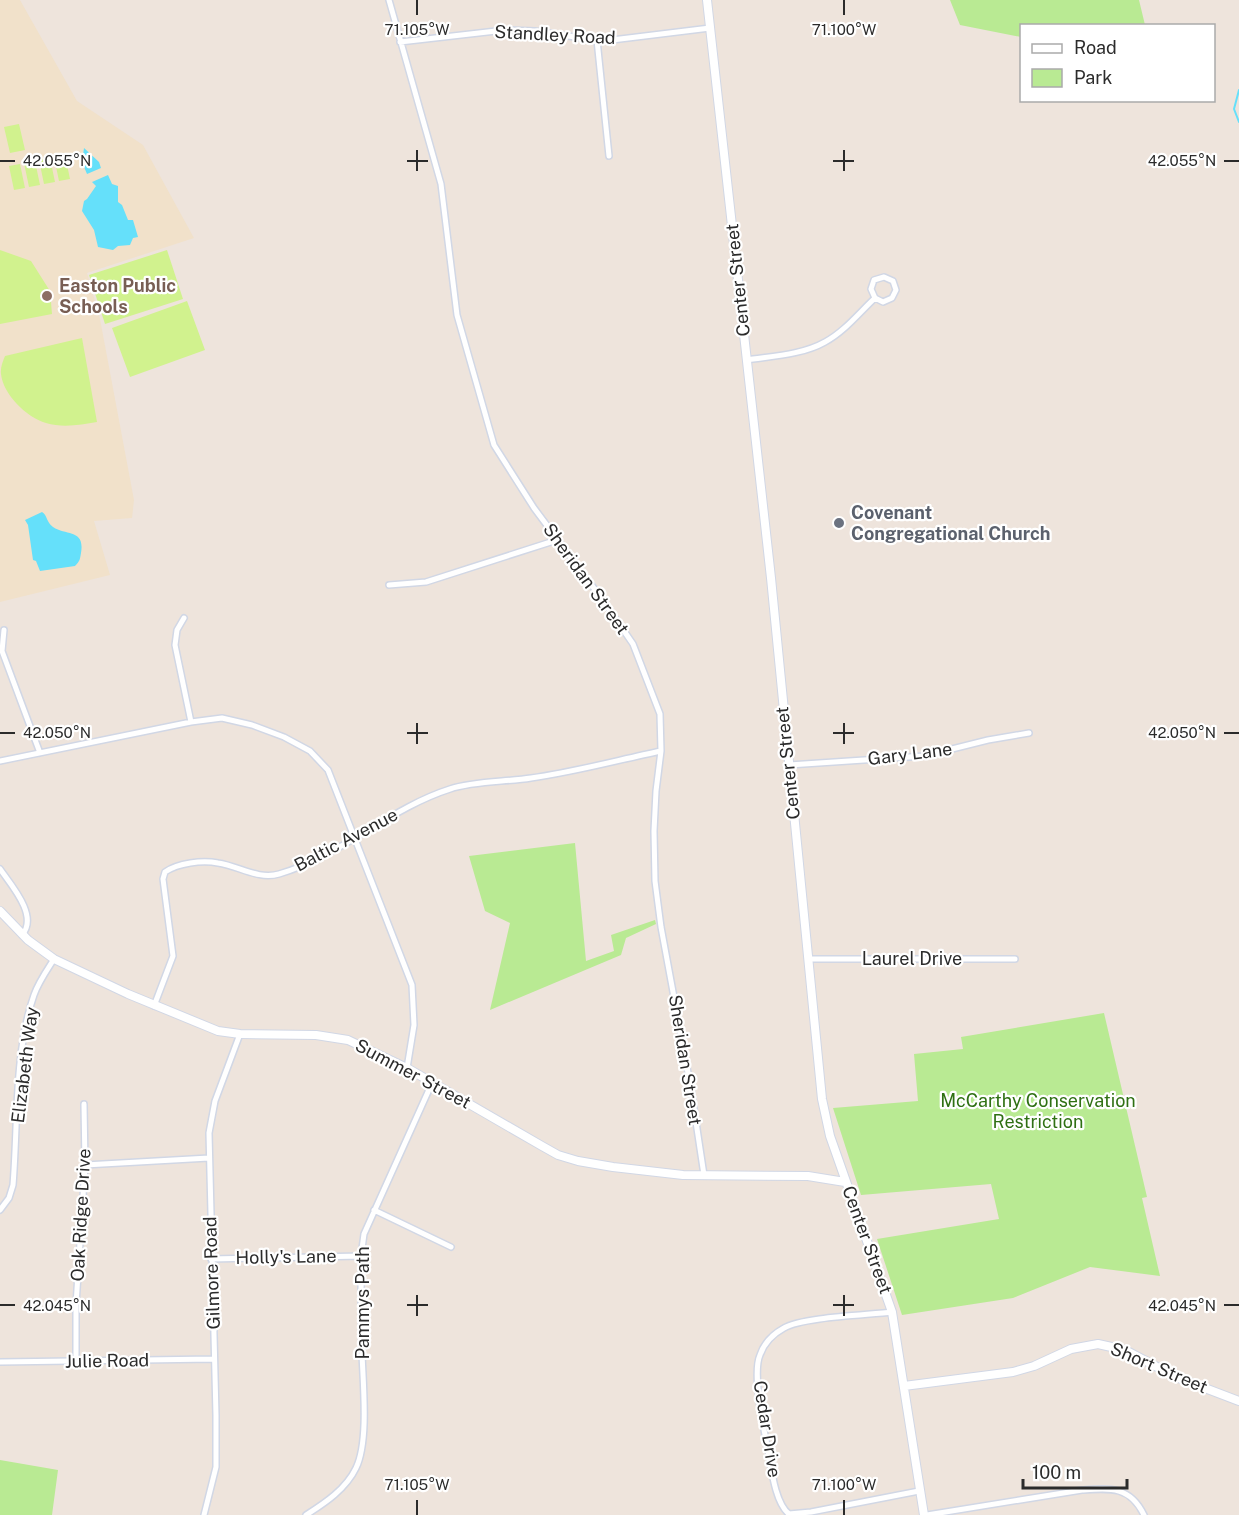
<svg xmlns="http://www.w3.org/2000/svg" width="1239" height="1515" viewBox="0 0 1239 1515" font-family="'Public Sans',sans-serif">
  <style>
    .education { fill: #f1e1ca }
    .green { fill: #b9ea93 }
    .pitch { fill: #d1f28e }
    .water { fill: #65e0fa }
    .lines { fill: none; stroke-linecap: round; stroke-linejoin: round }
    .stream { stroke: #65e0fa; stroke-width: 2 }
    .street-casing { stroke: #d1d7e5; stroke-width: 8 }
    .secondary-casing { stroke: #d1d7e5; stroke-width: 10 }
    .street { stroke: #fff; stroke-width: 5 }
    .secondary { stroke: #fff; stroke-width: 8 }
    .ticks { fill: none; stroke: #2b2b2b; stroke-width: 2 }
    .education-dot { fill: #8d6e63; stroke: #fff; stroke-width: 2 }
    .worship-dot { fill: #6b7280; stroke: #fff; stroke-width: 2 }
    .labels { text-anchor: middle; stroke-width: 4.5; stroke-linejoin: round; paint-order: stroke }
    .street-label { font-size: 18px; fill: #2b2b2b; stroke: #fff }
    .education-label { font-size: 18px; font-weight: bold; fill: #785e54; stroke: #fff; text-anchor: start }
    .worship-label { font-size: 18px; font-weight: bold; fill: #5b616d; stroke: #fff; text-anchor: start }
    .park-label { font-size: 18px; fill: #2f7013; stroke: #fff }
    .ticks-label { font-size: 15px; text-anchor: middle; fill: #2b2b2b; stroke: #fff; stroke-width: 4.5; stroke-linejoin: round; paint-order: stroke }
  </style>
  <rect width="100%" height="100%" fill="#eee4dc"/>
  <!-- education -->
  <path class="education" d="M0 0H20L77 101 143 145 194 238 87 273 100 319 134 500 132 518 94 521 110 575 0 602Z"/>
  <!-- green -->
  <path class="green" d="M950 0H1139L1145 25 1022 26 1021 37 960 25Z
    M575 843 586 961 614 951 611 935 655 920 656 924 626 938 621 955 490 1010 510 923 485 911 469 856Z
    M1104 1013 1147 1197 1142 1198 1160 1276 1090 1267 1013 1298 902 1315 877 1239 999 1219 991 1184 861 1195 833 1108 918 1101 914 1054 963 1049 961 1037Z
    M0 1460 58 1470 52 1515H0Z"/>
  <!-- pitch -->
  <path class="pitch" d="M19 124 25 150 10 153 4 127Z
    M65 155 70 179 59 181 54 157Z
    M50 158 55 182 44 184 39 160Z
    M35 161 40 185 29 187 24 163Z
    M20 164 25 188 14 190 9 166Z
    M0 250 31 261 50 291 52 314 0 324Z
    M167 250 183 299 105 324 89 275Z
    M187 301 205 350 130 377 112 328Z
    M82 338 97 422C81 425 62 428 46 423 26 417 3 394 1 374 0 368 3 361 5 356Z"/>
  <!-- water -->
  <path class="water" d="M84 148 99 162 101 168 87 174 82 162Z
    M108 175 112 184 118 186V202L122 205 128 220H133L138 237 133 238 130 245 118 246 113 250 98 247 94 230 82 211 84 201 87 199 96 186 92 182Z
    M42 512C48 516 46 522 53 527 67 536 85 529 81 553 80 559 80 561 75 566L40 571 36 561 33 560 28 525 25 520Z"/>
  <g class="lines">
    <!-- stream -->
    <path class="stream" d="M1239 90 1234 109 1239 122"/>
    <!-- street casing -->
    <g class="street-casing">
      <path id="street" d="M389 0 441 184 457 315 494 445 534 508 602 599 633 644 660 714 661 751 656 791 654 831 655 881 661 927 691 1089 704 1175
        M597 40 609 156
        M400 42 505 30 535 31 595 40H612L710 28
        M746 360C772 356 802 355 825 342 844 332 859 313 875 298L871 289 874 280 884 277 893 281 896 290 892 298 883 302 875 298
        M389 585 426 582 557 540
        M184 618 177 630 175 645 191 722
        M4 630 2 651 40 753
        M0 761 191 722 222 718 252 725 284 737 310 751 328 770 412 985 414 1025 407 1068
        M789 765 924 756 988 740 1029 733
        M0 869C11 885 39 916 22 935
        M808 959H1015
        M154 1006 173 956 163 879 165 872C178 863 202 860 218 863 239 866 258 880 279 874 341 856 390 808 450 789 474 781 506 782 531 778 575 772 618 760 661 751
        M85 1165 209 1158
        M0 1210 9 1198 13 1185C18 1125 14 1052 34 995 38 983 47 970 54 959
        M374 1210 451 1247
        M211 1259 361 1256
        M892 1312C868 1315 802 1317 784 1328 773 1334 764 1343 760 1355 752 1373 763 1425 767 1445 771 1464 774 1502 789 1514L811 1512 919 1491
        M76 1361V1305L85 1165 84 1104
        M0 1362 214 1359
        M204 1515 216 1467V1415L209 1133 215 1101 240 1034
        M306 1515C325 1503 346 1489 356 1468 369 1441 363 1384 362 1353 361 1321 361 1288 361 1256L364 1234 432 1083
        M927 1515 1082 1490C1110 1488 1130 1486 1144 1515"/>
    </g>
    <!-- secondary casing -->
    <g class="secondary-casing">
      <path id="secondary" d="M707 0 771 578 822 1099 830 1136 892 1312 924 1515
        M0 911 28 940 54 959 128 994 218 1031 240 1034 316 1035 348 1040 407 1068 542 1146 558 1155 578 1161 613 1167 683 1175 808 1176 845 1182
        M904 1386 1013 1372 1034 1366 1071 1349 1098 1344 1125 1350 1176 1377 1239 1401"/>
    </g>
    <!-- street -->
    <use href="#street" class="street"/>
    <!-- secondary -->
    <use href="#secondary" class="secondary"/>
  </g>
  <!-- ticks -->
  <path class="ticks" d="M417 0V15M844 0V15M417 150V171M844 150V171M0 161H15M407 161H428M833 161H854M1224 161H1239M417 723V744M844 723V744M0 733H15M407 733H428M833 733H854M1224 733H1239M417 1295V1316M844 1295V1316M0 1305H15M407 1305H428M833 1305H854M1224 1305H1239M417 1500V1515M844 1500V1515"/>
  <!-- markers -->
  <circle class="education-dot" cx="47" cy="296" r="6"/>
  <circle class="worship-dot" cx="839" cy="523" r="6"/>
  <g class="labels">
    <!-- street labels -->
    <g class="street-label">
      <text transform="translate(555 35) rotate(3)" y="6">Standley Road</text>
      <text transform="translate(738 280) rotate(-96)" y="6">Center Street</text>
      <text transform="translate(586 579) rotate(54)" y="6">Sheridan Street</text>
      <text transform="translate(910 754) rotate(-7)" y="6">Gary Lane</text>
      <text transform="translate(788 763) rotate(-96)" y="6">Center Street</text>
      <text transform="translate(346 840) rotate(-28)" y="6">Baltic Avenue</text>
      <text x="912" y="965">Laurel Drive</text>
      <text transform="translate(685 1060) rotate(81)" y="6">Sheridan Street</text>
      <text transform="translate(25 1065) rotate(-83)" y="6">Elizabeth Way</text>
      <text transform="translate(413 1074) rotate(28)" y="6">Summer Street</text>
      <text transform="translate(81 1215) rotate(-87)" y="6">Oak Ridge Drive</text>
      <text transform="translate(867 1240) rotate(70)" y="6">Center Street</text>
      <text transform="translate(286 1257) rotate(-1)" y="6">Holly's Lane</text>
      <text transform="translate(212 1273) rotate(-92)" y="6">Gilmore Road</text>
      <text transform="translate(363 1303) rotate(-90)" y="6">Pammys Path</text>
      <text transform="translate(107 1361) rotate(-1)" y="6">Julie Road</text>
      <text transform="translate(1159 1368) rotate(23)" y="6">Short Street</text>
      <text transform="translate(767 1429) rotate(81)" y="6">Cedar Drive</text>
    </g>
    <!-- education labels -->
    <g class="education-label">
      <text x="59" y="292">Easton Public<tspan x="59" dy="21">Schools</tspan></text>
    </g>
    <!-- worship labels -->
    <g class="worship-label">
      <text x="851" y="519">Covenant<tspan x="851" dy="21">Congregational Church</tspan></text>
    </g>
    <!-- park labels -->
    <g class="park-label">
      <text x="1038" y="1107">McCarthy Conservation<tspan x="1038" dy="21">Restriction</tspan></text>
    </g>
  </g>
  <g class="ticks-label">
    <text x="417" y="35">71.105°W</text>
    <text x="844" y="35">71.100°W</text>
    <text x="57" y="166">42.055°N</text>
    <text x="1182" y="166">42.055°N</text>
    <text x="57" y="738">42.050°N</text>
    <text x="1182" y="738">42.050°N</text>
    <text x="57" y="1311">42.045°N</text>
    <text x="1182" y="1311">42.045°N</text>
    <text x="417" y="1490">71.105°W</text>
    <text x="844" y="1490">71.100°W</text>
  </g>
  <!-- legend -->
  <rect x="1020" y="24" width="195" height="78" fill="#ffffff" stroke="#aaaaaa" stroke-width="1.5"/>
  <rect x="1032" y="44" width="30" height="9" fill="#ffffff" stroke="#aaaaaa" stroke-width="1.5"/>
  <text x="1074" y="54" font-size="18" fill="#2b2b2b">Road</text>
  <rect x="1032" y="69" width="30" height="18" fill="#b9ea93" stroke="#aaaaaa" stroke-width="1.5"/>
  <text x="1074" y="84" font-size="18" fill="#2b2b2b">Park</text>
  <!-- scale -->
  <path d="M1023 1479v9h104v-9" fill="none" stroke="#2b2b2b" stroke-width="3"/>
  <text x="1032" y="1479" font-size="18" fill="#2b2b2b" stroke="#ffffff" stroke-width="4.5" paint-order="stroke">100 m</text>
</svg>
